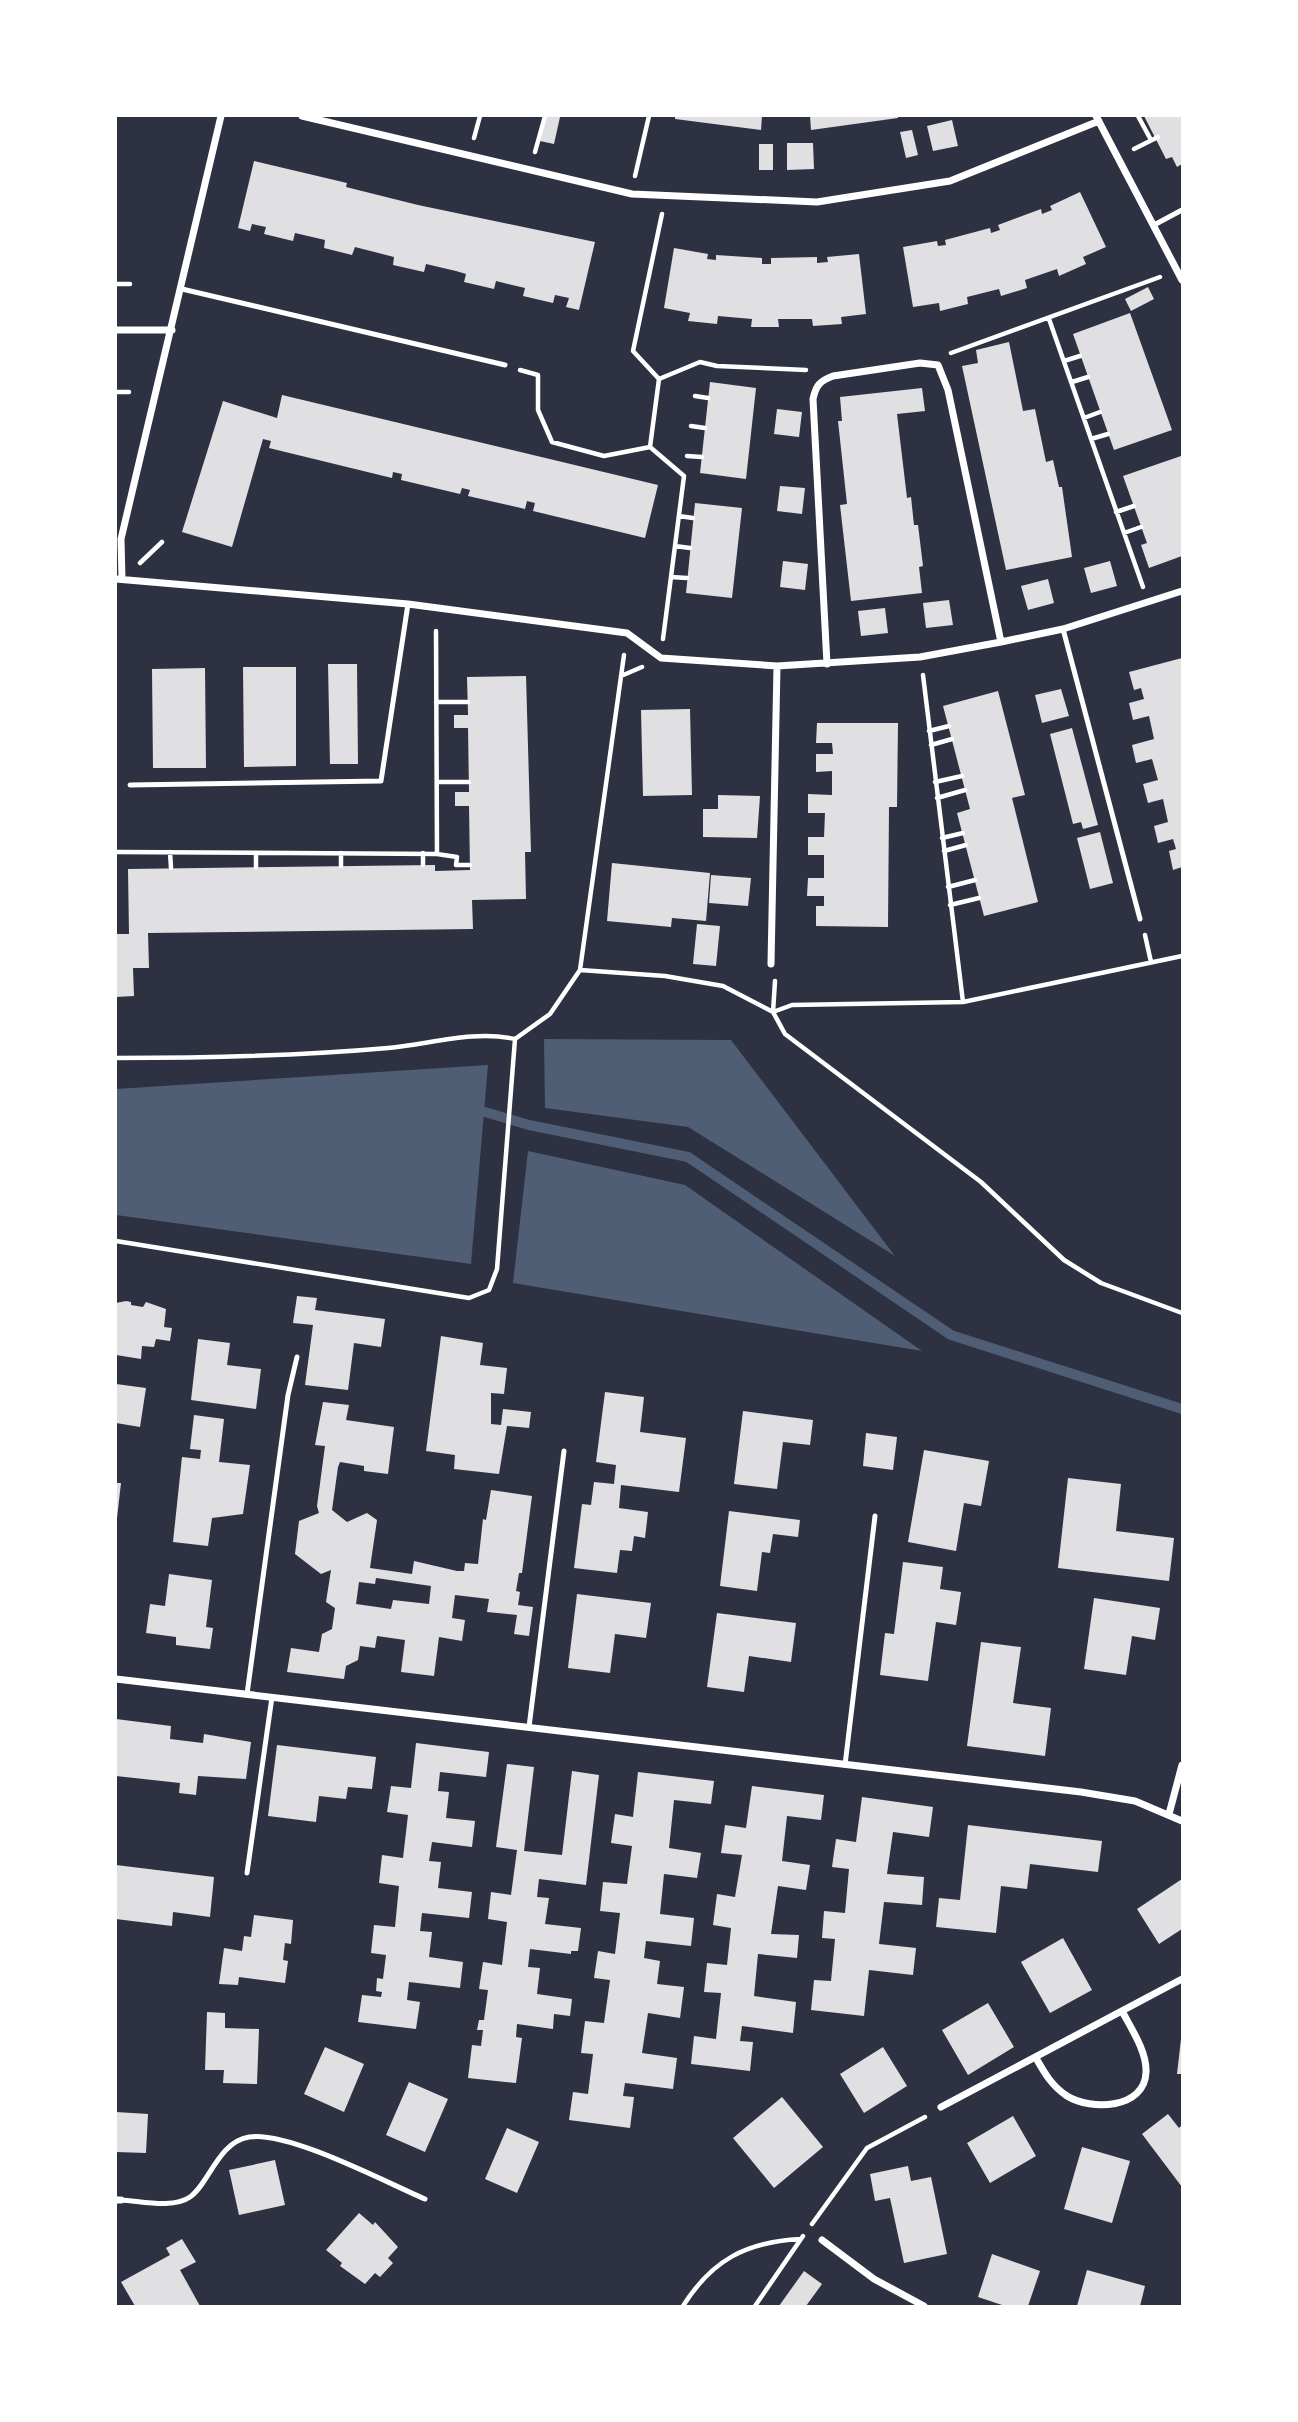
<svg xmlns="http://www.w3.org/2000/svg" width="1298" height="2422" viewBox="0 0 1298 2422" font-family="Mulish,sans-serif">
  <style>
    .water { fill: #4f5d75 }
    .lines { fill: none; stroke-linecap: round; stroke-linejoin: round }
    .stream { stroke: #4f5d75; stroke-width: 10 }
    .building { fill: #e0e0e3; fill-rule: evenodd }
    .path { stroke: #fff; stroke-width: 4.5 }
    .service { stroke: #fff; stroke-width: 5 }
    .minor { stroke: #fff; stroke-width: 7 }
  </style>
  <rect width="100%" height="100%" fill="#2d3142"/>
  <!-- water -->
  <path class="water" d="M544 1039 731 1040 895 1256 688 1127 545 1108Z
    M488 1065 471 1264 116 1215V1089Z
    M528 1151 685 1185 922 1351 513 1283Z"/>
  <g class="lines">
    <!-- stream -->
    <path class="stream" d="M485 1112 529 1125 688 1157 951 1335 1182 1409"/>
  </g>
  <!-- building -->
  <path class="building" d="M546 116 560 117 554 144 540 141Z
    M675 116H762L761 130 675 119Z
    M810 116H898V118L811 130Z
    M1144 116H1182V164L1177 167 1172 157 1166 159Z
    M952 120 958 146 933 151 927 126Z
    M912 130 918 155 906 158 900 132Z
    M787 143H813L814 169 787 170Z
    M759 144H773V170H759Z
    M254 161 347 183 346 187 418 205 595 242 579 310 566 307 569 298 555 295 553 303 523 296 525 288 496 281 494 289 464 282 466 274 456 271 426 264 424 272 393 265 394 257 355 247 352 255 324 248 325 240 295 233 293 241 264 234 266 227 252 224 250 231 238 228Z
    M1080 192 1106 247 1083 257 1086 264 1059 276 1057 269 1025 280 1027 288 1001 296 999 289 967 297 968 304 940 311 939 303 913 307 903 247 937 241 938 246 946 245 945 240 990 228 991 233 1000 230 998 225 1041 209 1042 214 1052 210 1050 206Z
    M674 248 708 254 707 259 716 260V255L762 258V264H771V258L817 257V263L828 262 827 257 859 254 866 314 841 317 842 324 813 326 812 319H778L779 327H751L752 319 718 316 717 324 688 321 690 313 664 308Z
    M1148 287 1154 299 1131 311 1125 299Z
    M1130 313 1172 430 1114 450 1073 334Z
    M1009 342 1023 411 1035 409 1046 462 1053 460 1059 487H1062L1072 557 1006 570 962 366 978 363 976 350Z
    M710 382 756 388 746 479 700 473Z
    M922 388 925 411 897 414 907 498 911 497 914 525H918L923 566 919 567 922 593 851 601 840 505 847 504 838 421H842L840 397Z
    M282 395 658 485 645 538 533 511 535 503 527 501 525 509 468 496 470 490 462 488 460 494 401 480 402 474 393 472 392 478 269 448 271 441 263 439 232 547 182 532 223 401 277 418Z
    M777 409 802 412 799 437 774 434Z
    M1181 456 1182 556 1149 568 1141 545 1147 543 1123 476Z
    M780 486 805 488 802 514 777 511Z
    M695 503 742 508 732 598 686 593Z
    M783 561 808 564 805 590 780 587Z
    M1110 561 1117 586 1091 593 1084 568Z
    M1048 579 1054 603 1028 610 1021 586Z
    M949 600 953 625 926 628 923 603Z
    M885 608 888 633 861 636 858 611Z
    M1182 658V867L1173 870 1169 851 1176 849 1173 839 1158 843 1154 826 1168 822 1163 799 1148 803 1143 784 1158 780 1152 759 1136 763 1132 745 1154 739 1149 716 1133 720 1129 703 1144 699 1141 688 1134 690 1129 672Z
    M328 664H357L358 764H330Z
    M243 667H296V766L244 767Z
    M205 668 206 768H153L152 669Z
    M526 676 531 852H525L526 899 472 900 473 929 148 933 149 968H133L134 996 116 997V934H129L128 869 435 865V871L470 870 469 806H455V792H469L468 728H454V715H468L467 677Z
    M1061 689 1069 716 1042 723 1035 695Z
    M998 691 1025 795 1012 798 1038 902 984 916 957 813 970 809 943 706Z
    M690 709 692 795 643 796 641 710Z
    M817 723H898L897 807H889L888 927 816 926V906H824V896H807L808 878H824V855H808V837H824L825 813H808V794L832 795V771L816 772V754H833L832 743H816Z
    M1072 728 1098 825 1083 829 1081 822 1073 824 1050 734Z
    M718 795 760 796 757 838 703 837V809H718Z
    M1100 832 1113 883 1090 889 1077 838Z
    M612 863 710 873 706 921 672 918 671 927 607 921Z
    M711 875 751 878 748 906 709 903Z
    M697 924 720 926 716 966 693 964Z
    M297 1296 317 1298 315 1310 385 1319 381 1347 354 1343 348 1390 305 1385 313 1325 293 1323Z
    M126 1301 131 1302V1305L143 1307 146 1302 166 1309 164 1327 172 1328 170 1341 156 1339 154 1347 142 1346 141 1359 116 1355V1303Z
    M441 1336 483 1343 480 1365 507 1368 504 1394 491 1393V1424L501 1425 503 1409 531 1412 529 1428 507 1426 499 1474 454 1469 455 1455 426 1451Z
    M198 1339 230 1343 227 1365 261 1369 256 1409 191 1400Z
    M116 1384 146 1388 140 1427 116 1423Z
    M605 1392 644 1397 640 1432 686 1438 679 1492 621 1485 619 1508 648 1512 645 1538 634 1536 632 1551 620 1550 617 1573 574 1568 582 1504 591 1505 594 1482 614 1484 616 1465 596 1462Z
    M323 1402 349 1405 346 1420 394 1427 388 1474 364 1471V1466L340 1462 338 1467 332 1510 347 1522 367 1513 377 1520 370 1568 412 1574 414 1561 457 1571H464L465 1563 478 1564 483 1519 486 1520 491 1490 532 1496 522 1573H519L516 1591 520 1592 518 1605 533 1607 529 1636 514 1634 517 1615 487 1612 489 1599 455 1595 452 1618 465 1620 462 1641 439 1637 434 1676 401 1672 405 1640 377 1636 375 1648 360 1646 358 1660 346 1666 344 1679 287 1672 291 1648 319 1652 322 1634 332 1629 335 1608 326 1602 331 1570 321 1574 295 1554 299 1521 319 1513 317 1506 325 1446 315 1445ZM376 1578 431 1586 429 1604 393 1600 391 1609 356 1604 359 1582 375 1584Z
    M743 1411 813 1420 810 1445 783 1442 777 1489 734 1484Z
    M194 1415 224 1419 219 1462 250 1465 243 1514 212 1518 208 1546 173 1542 182 1457 200 1459 201 1450 190 1449Z
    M866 1433 897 1437 893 1470 863 1466Z
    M924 1450 989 1461 981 1506 964 1503 956 1551 908 1542Z
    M1068 1478 1121 1484 1116 1531 1174 1538 1169 1581 1058 1568Z
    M116 1483H121L117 1518H116Z
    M729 1511 800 1520 798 1537 773 1534 770 1553 762 1552 757 1591 720 1586Z
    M903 1562 943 1567 940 1589 961 1592 956 1625 936 1622 928 1681 880 1675 885 1633 894 1634Z
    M169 1574 212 1580 206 1627 213 1628 210 1649 176 1645V1637L146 1633 150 1604 165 1606Z
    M577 1594 651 1603 646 1638 615 1634 610 1673 568 1668Z
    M1094 1598 1160 1608 1155 1640 1132 1636 1126 1675 1084 1669Z
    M717 1613 796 1623 791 1662 749 1656 744 1692 707 1687Z
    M981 1642 1021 1647 1013 1703 1051 1708 1045 1756 967 1746Z
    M116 1719 171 1726 170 1739 203 1743 204 1734 251 1742 246 1779 198 1776 196 1795 179 1793 180 1783 116 1776Z
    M416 1743 489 1752 486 1777 440 1772 438 1791 449 1792 446 1818 475 1821 472 1847 432 1842 429 1861 441 1862 438 1888 472 1892 469 1918 422 1913 420 1931 432 1932 429 1957 463 1962 460 1988 409 1982 407 2000 420 2002 416 2029 358 2022 362 1995 381 1997 382 1992 376 1991 377 1978 383 1979 386 1955 371 1953 374 1925 395 1927 399 1886 379 1883 382 1855 403 1858 408 1815 387 1812 391 1786 411 1788Z
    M277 1745 376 1757 372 1789 348 1787 346 1799 319 1796 316 1822 268 1816Z
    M507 1764 534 1767 524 1851 562 1855 572 1771 599 1775 586 1885 539 1879 537 1897 549 1898 545 1924 581 1928 578 1951H571V1954L530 1949 528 1967 540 1968 537 1994 572 1999 570 2016 554 2014 553 2029 517 2024 516 2037 522 2038 516 2083 468 2078 472 2045 481 2046 483 2030H477L479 2020H484L488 1990 479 1989 483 1962 502 1965 507 1922 488 1919 491 1892 511 1895 517 1850 496 1847Z
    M638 1772 714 1781 711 1804 674 1800 669 1848 701 1853 697 1878 664 1874 660 1914 694 1918 691 1946 646 1941 644 1958 660 1961 657 1984 684 1987 680 2018 648 2013 642 2053 677 2058 673 2089 625 2083 623 2096 634 2097 630 2128 569 2120 573 2092 588 2094 593 2054 581 2053 585 2021 604 2023 610 1980 594 1978 598 1951 615 1954 620 1913 600 1911 603 1882 627 1884 632 1846 611 1843 615 1814 633 1817Z
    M752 1786 824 1795 821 1820 787 1816 782 1861 810 1865 806 1890 778 1886 771 1934 799 1935 797 1958 758 1954 754 1996 796 2002 793 2033 742 2026 740 2041 753 2042 750 2071 691 2064 694 2036 716 2039 721 1993 704 1992 707 1963 727 1965 731 1928 713 1925 717 1894 735 1897 742 1855 721 1853 725 1825 746 1828Z
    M862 1797 933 1807 929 1837 893 1832 887 1874 924 1877 922 1905 884 1902 879 1944 916 1948 913 1975 869 1970 864 2016 811 2010 814 1980 831 1981 835 1939 822 1938 824 1911 845 1913 849 1869 832 1867 836 1839 856 1842Z
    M968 1825 1102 1841 1098 1872 1030 1864 1027 1889 1001 1886 996 1933 936 1927 939 1898 960 1900Z
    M116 1865 214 1877 210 1917 173 1912 172 1926 116 1919Z
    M1182 1879V1929L1159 1944 1137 1909Z
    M254 1915 293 1920 291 1944 285 1943 283 1960 288 1961 285 1983 239 1977 238 1985 219 1984 224 1948 242 1951 244 1936 251 1937Z
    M1063 1938 1092 1990 1050 2013 1021 1962Z
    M988 2003 1014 2047 968 2075 942 2030Z
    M207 2012 225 2013V2028L259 2029 257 2084 223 2083 224 2070H205Z
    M1181 2039H1182V2074H1177Z
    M325 2047 364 2064 344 2112 304 2094Z
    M883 2047 907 2086 864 2113 840 2074Z
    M409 2082 448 2099 425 2152 386 2135Z
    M782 2097 823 2147 774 2188 733 2138Z
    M116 2112 148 2114 146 2153 116 2152Z
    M1168 2114 1179 2128 1182 2125V2187L1142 2134Z
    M1013 2116 1036 2156 990 2183 967 2143Z
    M507 2128 539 2142 517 2193 485 2179Z
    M1082 2147 1130 2161 1112 2223 1064 2209Z
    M275 2160 285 2205 239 2215 229 2170Z
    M908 2166 911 2181 931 2177 947 2254 904 2263 890 2198 875 2201 870 2174Z
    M359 2213 373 2225 375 2222 398 2247 388 2258 393 2263 380 2277 375 2273 365 2284 340 2266 342 2263 326 2250Z
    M182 2239 196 2262 180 2270 200 2306H135L121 2282 170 2255 166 2248Z
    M992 2254 1040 2271 1028 2306H1005L978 2297Z
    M1087 2270 1145 2286 1140 2306H1077Z
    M804 2271 822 2284 806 2306H779Z"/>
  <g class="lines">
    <!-- path -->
    <path class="path" d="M1138 116 1151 140
      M474 138 480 116
      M1134 149 1158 137
      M535 152 545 116
      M635 176 649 116
      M116 284H130
      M1049 319 1143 587
      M951 353 1160 277
      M1064 361 1080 356
      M520 370 538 375V410L552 442 604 456 650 447 659 379 633 351 662 214
      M659 379 700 362 717 366 806 370
      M1072 382 1088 377
      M116 392H129
      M695 396 708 398
      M1084 418 1100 412
      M691 426 705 428
      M1091 439 1108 434
      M650 447 684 476 663 639
      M687 456 702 457
      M1116 512 1134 506
      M679 516 693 518
      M1124 533 1141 527
      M675 546 690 548
      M140 563 162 542
      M671 577 687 578
      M923 675 963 1002
      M621 676 642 667
      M436 702H468
      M929 731 949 726
      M931 745 952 739
      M437 782H469
      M935 782 962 776
      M937 798 965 790
      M942 838 963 833
      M944 851 966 845
      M116 852 437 854 436 631
      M170 852 171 868
      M256 853V867
      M341 853V866
      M423 853V865
      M437 854 457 857 456 865H470
      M948 887 975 880
      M950 905 979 898
      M1145 935 1151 962
      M580 970 624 655
      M775 981 773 1012 785 1034 981 1182 1064 1260 1101 1283 1182 1313
      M116 1058C206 1058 298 1056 388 1048 431 1044 473 1030 515 1039
      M116 1241 469 1298 489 1290 497 1269 515 1039 550 1014 580 970 665 976 723 986 773 1012 792 1005 963 1002 1182 956
      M812 2224 867 2148 925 2117
      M683 2306C712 2260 746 2242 800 2239
      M755 2306 803 2236"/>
    <!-- service -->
    <path class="service" d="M1154 225 1182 210
      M182 289 505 365
      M1063 629 1140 919
      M130 785 381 781 408 604
      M247 1694 288 1395 297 1357
      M529 1727 564 1451
      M845 1765 875 1516
      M247 1873 272 1697
      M121 2200C141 2201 173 2209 190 2197 209 2184 218 2142 249 2137 289 2131 385 2182 425 2199"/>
    <!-- minor -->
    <path class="minor" d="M302 116 632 194 817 202 950 181 1099 121
      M1096 116 1182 280
      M116 330H172
      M116 579 408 604 627 633 661 658 777 666 920 657 1001 642 1063 629 1182 591
      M122 579 121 539 221 116
      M827 664 813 399C816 385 820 381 833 376L920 363 938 365 948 390 1001 642
      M771 964 777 666
      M116 1679 1081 1792 1135 1801 1182 1821
      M1169 1814 1182 1765
      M1036 2058C1045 2074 1052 2086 1067 2096 1091 2111 1145 2109 1146 2072 1147 2052 1131 2028 1122 2011
      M941 2107 1182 1979
      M116 2200H121
      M822 2240 874 2279 924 2306"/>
  </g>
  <!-- border -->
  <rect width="1298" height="2422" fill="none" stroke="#ffffff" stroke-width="234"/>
</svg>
